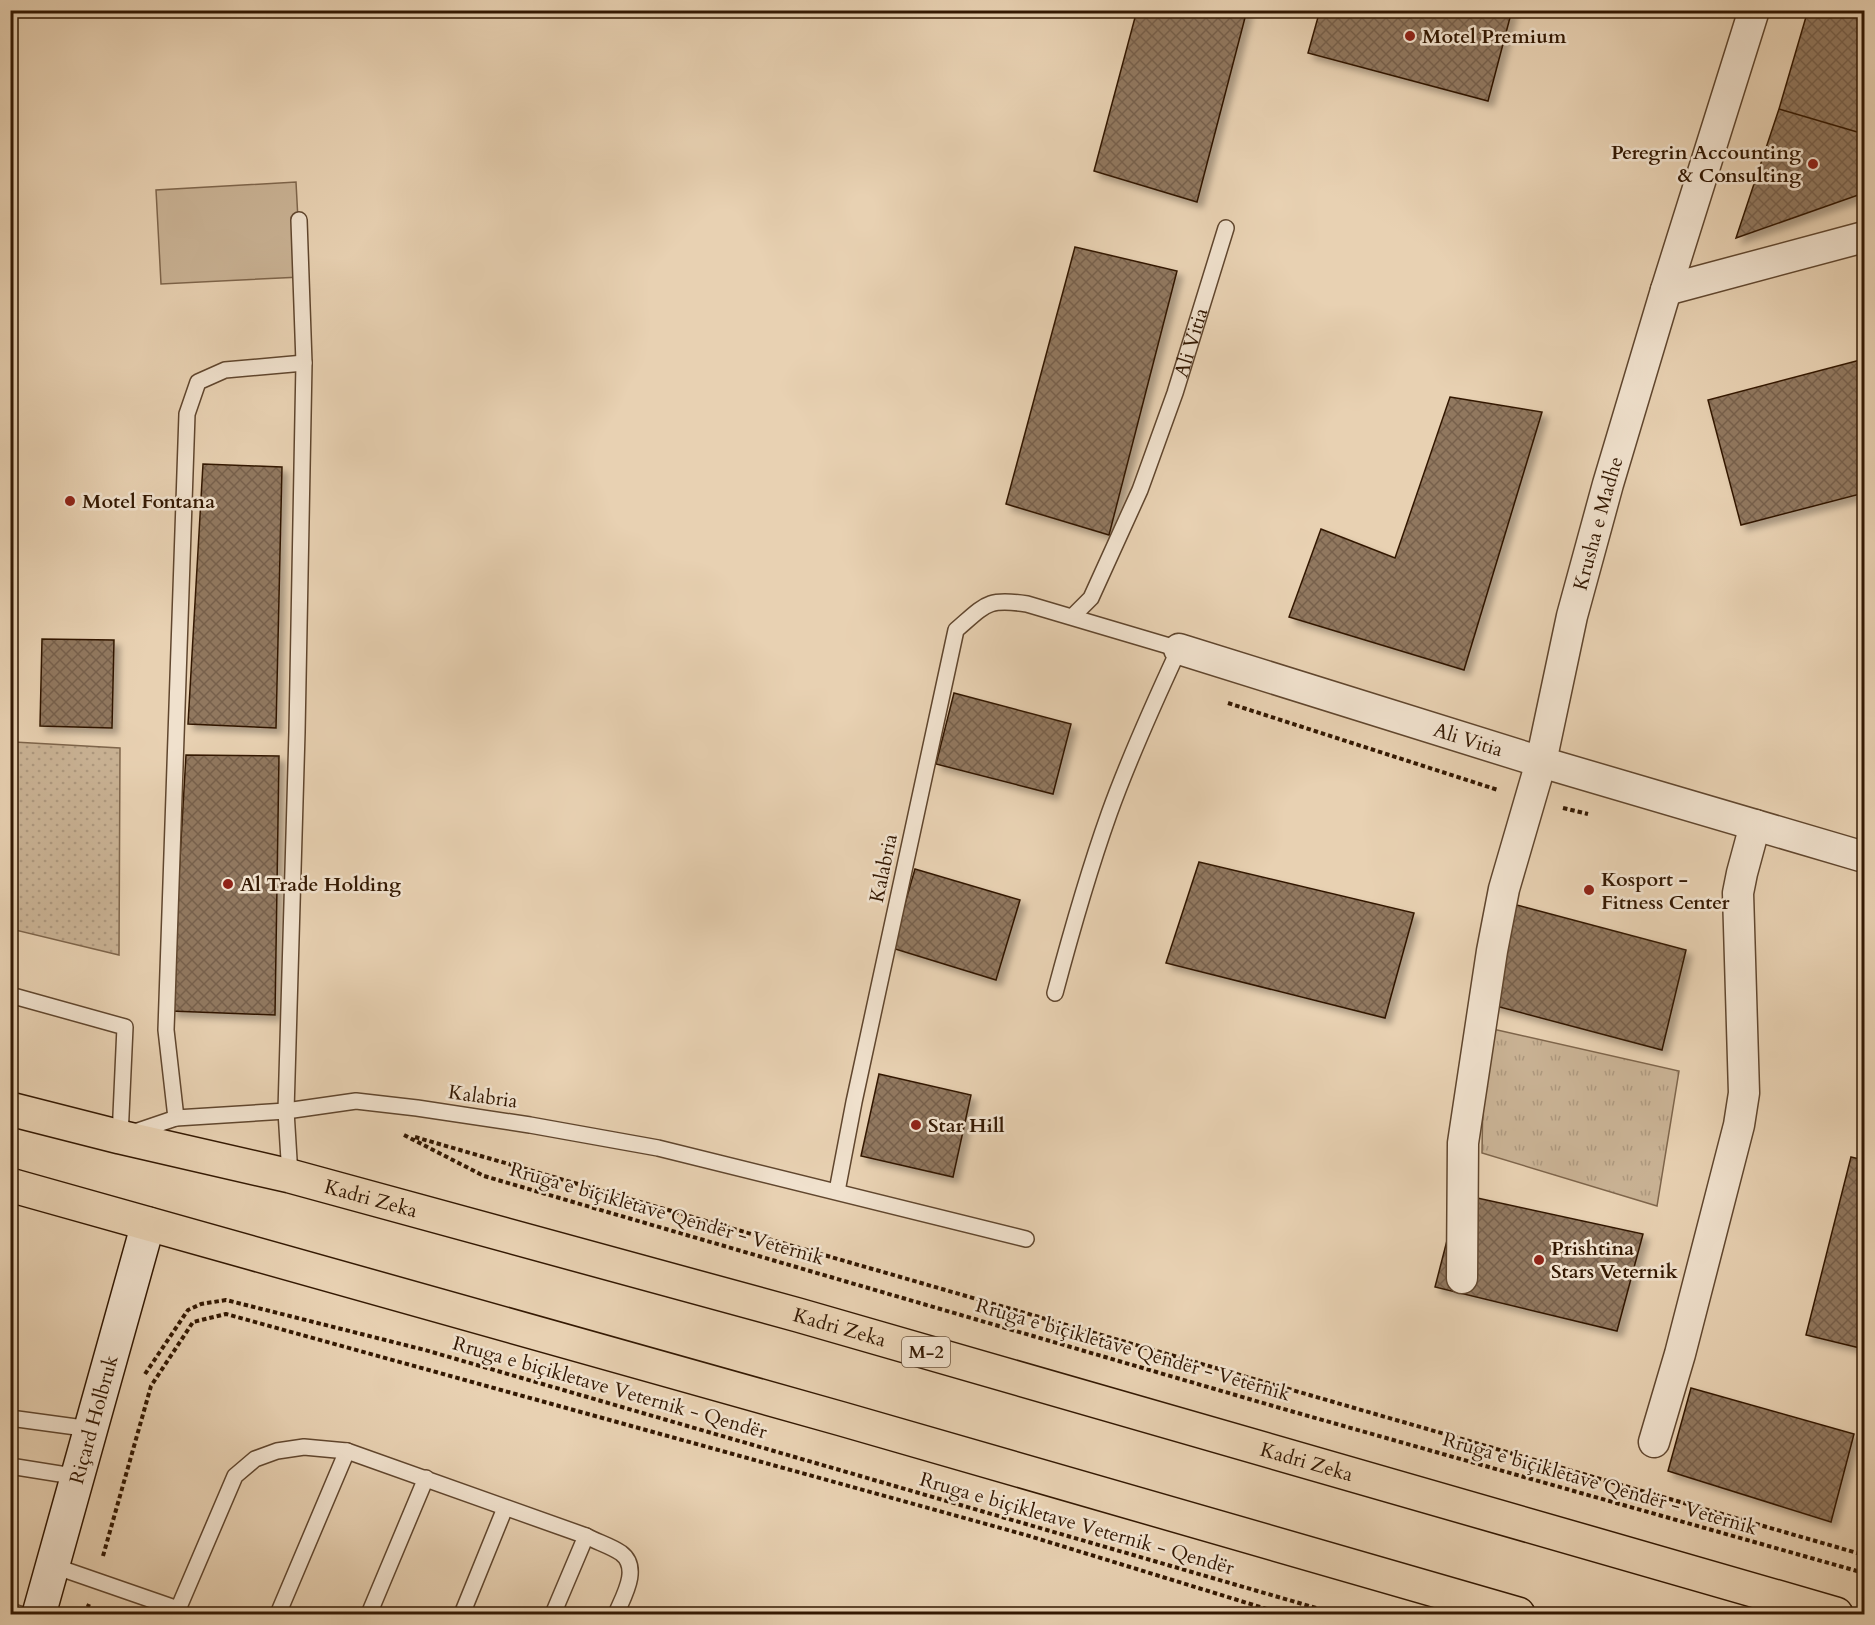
<svg xmlns="http://www.w3.org/2000/svg" width="1875" height="1625" viewBox="0 0 1875 1625" font-family="Cardo,serif">
  <style>
    .grass { fill: url(#grass-dots); stroke: #7e654b; stroke-width: 1.5 }
    .park { fill: url(#park-tufts); stroke: #7e654b; stroke-width: 1.5 }
    .pitch { fill: #c9b294; stroke: #7e654b; stroke-width: 1.5 }
    .building { fill: url(#building-cross-hatch); stroke: #331802; stroke-width: 1.5; filter: url(#shadow) }
    .lines { fill: none; stroke-linecap: round; stroke-linejoin: round }
    .lane-casing { stroke: #60462e; stroke-width: 18 }
    .street-casing { stroke: #60462e; stroke-width: 33 }
    .secondary-casing { stroke: #331802; stroke-width: 36 }
    .highway-casing { stroke: #331802; stroke-width: 36 }
    .path { stroke: #331802; stroke-width: 4; stroke-dasharray: 4.5 3; stroke-linecap: butt }
    .lane { stroke: #f0e1cd; stroke-width: 15 }
    .street { stroke: #f0e1cd; stroke-width: 30 }
    .secondary { stroke: #f0e1cd; stroke-width: 33 }
    .highway { stroke: #e8d1b2; stroke-width: 33 }
    .poi-dot { fill: #8f2418; stroke: #f0e1cd; stroke-width: 2 }
    .labels { text-anchor: middle; stroke-width: 5; stroke-linejoin: round; paint-order: stroke }
    .shield { fill: #f0e1cd; stroke: #6c543f; stroke-width: 1.5 }
    .shield-label { font-size: 18px; font-weight: bold; fill: #331802 }
    .poi-label { font-size: 20px; font-weight: bold; fill: #331802; stroke: #f0e1cd; text-anchor: start }
    .street-label { font-size: 20px; fill: #331802; stroke: #f0e1cd }
  </style>
  <defs>
    <pattern id="grass-dots" width="8" height="8" patternUnits="userSpaceOnUse" patternTransform="scale(1.5)"><rect width="8" height="8" fill="#c9b294"/><path d="M2 2h.1M6 6h.1" fill="none" stroke="#ad987e" stroke-width="1.8" stroke-linecap="round"/></pattern>
    <pattern id="park-tufts" width="24" height="20" patternUnits="userSpaceOnUse" patternTransform="scale(1.5)"><rect width="24" height="20" fill="#c9b294"/><path d="M3 7l-1-3M5 7V3M7 7l1-3M15 17l-1-3M17 17v-4M19 17l1-3" fill="none" stroke="#ad987e"/></pattern>
    <pattern id="building-cross-hatch" width="8" height="8" patternUnits="userSpaceOnUse" patternTransform="scale(1.5)"><rect width="8" height="8" fill="#91785e"/><path d="M0 0l8 8M0 8l8-8" fill="none" stroke="#77614b"/></pattern>
    <filter id="shadow"><feDropShadow dx="5.5" dy="5.5" stdDeviation="3" flood-color="#0004"/></filter>
  </defs>
  <rect width="100%" height="100%" fill="#e8d1b2"/>
  <filter id="stains"><feTurbulence type="fractalNoise" baseFrequency=".00333" numOctaves="4"/><feColorMatrix values="0 0 0 0 .2 0 0 0 0 .09 0 0 0 0 .02 0 0 0 .5 -.17"/></filter>
  <radialGradient id="worn" r=".72"><stop offset=".6" stop-color="#630" stop-opacity="0"/><stop offset="1" stop-color="#630" stop-opacity=".3"/></radialGradient>
  <!-- grass -->
  <path class="grass" d="M14 742 120 748 119 955 11 929 10 766Z"/>
  <!-- park -->
  <path class="park" d="M1484 1027 1679 1071 1657 1206 1482 1153Z"/>
  <!-- pitch -->
  <path class="pitch" d="M296 182 301 277 161 284 156 190Z"/>
  <!-- building -->
  <path class="building" d="M1137 10H1247L1197 202 1094 171Z
    M1320 10H1512L1488 101 1308 53Z
    M1808 10H1864V134L1779 109Z
    M1779 109 1864 134V193L1736 238Z
    M1075 247 1177 271 1109 535 1006 504Z
    M1864 359V493L1741 525 1708 400Z
    M1450 397 1542 412 1464 670 1289 617 1321 529 1395 558Z
    M203 464 282 467 276 728 188 724Z
    M42 639 114 640 112 728 40 726Z
    M954 693 1071 724 1053 794 936 764Z
    M186 755 279 756 275 1015 171 1011Z
    M1199 862 1414 913 1385 1018 1166 963Z
    M915 869 1020 900 996 980 892 948Z
    M1513 904 1686 950 1662 1050 1477 1001Z
    M879 1074 971 1095 953 1177 861 1156Z
    M1851 1157 1864 1160V1349L1806 1335Z
    M1459 1194 1643 1234 1617 1331 1435 1287Z
    M1691 1388 1854 1434 1831 1522 1668 1471Z"/>
  <g class="lines">
    <!-- lane casing -->
    <g class="lane-casing">
      <g id="lane">
        <path id="s1" d="M1073 616 1091 598 1140 490 1175 393 1226 228"/>
        <path d="M10 995 125 1027 120 1137 176 1118 286 1111 356 1101 417 1108 530 1125 658 1148 1026 1239"/>
        <path d="M176 1118 166 1030 187 414 198 382 225 370 304 363"/>
        <path d="M290 1176 286 1111 297 732 304 363 299 220"/>
        <path d="M837 1191 854 1102 956 630C986 604 987 598 1027 604L1179 649C1154 703 1129 758 1109 814 1088 873 1071 933 1055 993"/>
        <path d="M10 1418 91 1429"/>
        <path d="M10 1466 79 1477"/>
        <path d="M54 1566 178 1609"/>
        <path d="M10 1611 20 1614"/>
        <path d="M176 1614 235 1476 255 1459 277 1451 304 1447 347 1451 586 1536C597 1542 611 1546 621 1553 641 1568 623 1597 616 1614"/>
        <path d="M278 1614 347 1451"/>
        <path d="M369 1614 426 1478"/>
        <path d="M462 1614 505 1508"/>
        <path d="M553 1614 586 1536"/>
      </g>
    </g>
    <!-- street casing -->
    <g class="street-casing">
      <g id="street">
        <path d="M1666 290 1864 237"/>
        <path id="s2" d="M1179 649 1541 762 1864 857"/>
        <path id="s3" d="M1462 1278 1463 1143 1492 951 1504 889 1541 762 1572 616 1608 484 1666 290 1754 10"/>
        <path d="M1654 1442 1680 1354 1739 1125 1744 1093 1738 893 1742 873 1755 825"/>
      </g>
    </g>
    <!-- secondary casing -->
    <g class="secondary-casing">
      <g id="secondary">
        <path id="s4" d="M39 1614 148 1224"/>
      </g>
    </g>
    <!-- highway casing -->
    <g class="highway-casing">
      <g id="highway">
        <path id="s5" d="M10 1109 120 1137 290 1176 798 1315 1836 1614"/>
        <path d="M10 1185 842 1419 1518 1614"/>
      </g>
    </g>
    <!-- path -->
    <path class="path" d="M1228 703 1498 790
      M1563 808 1588 814
      M404 1135 484 1176 1280 1408 1864 1573
      M415 1137 1864 1555
      M145 1374 188 1310 201 1304 226 1300 425 1350 1337 1614
      M103 1556 151 1386 193 1322 226 1314 1026 1535 1283 1614
      M85 1614 89 1604"/>
    <!-- lane -->
    <use href="#lane" class="lane"/>
    <!-- street -->
    <use href="#street" class="street"/>
    <!-- secondary -->
    <use href="#secondary" class="secondary"/>
    <!-- highway -->
    <use href="#highway" class="highway"/>
  </g>
  <!-- markers -->
  <g class="poi-dot">
    <circle cx="1410" cy="36" r="6"/>
    <circle cx="1813" cy="164" r="6"/>
    <circle cx="70" cy="501" r="6"/>
    <circle cx="228" cy="884" r="6"/>
    <circle cx="1589" cy="890" r="6"/>
    <circle cx="916" cy="1125" r="6"/>
    <circle cx="1539" cy="1260" r="6"/>
  </g>
  <g class="labels">
    <!-- shield labels -->
    <rect class="shield" x="902" y="1337" width="48" height="30" rx="4.5"/>
    <g class="shield-label">
      <text x="926" y="1358">M-2</text>
    </g>
    <!-- poi labels -->
    <g class="poi-label">
      <text x="1422" y="43">Motel Premium</text>
      <text x="1801" y="159" text-anchor="end">Peregrin Accounting<tspan x="1801" dy="23">&amp; Consulting</tspan></text>
      <text x="82" y="508">Motel Fontana</text>
      <text x="1601" y="886">Kosport -<tspan x="1601" dy="23">Fitness Center</tspan></text>
      <text x="240" y="891">Al Trade Holding</text>
      <text x="928" y="1132">Star Hill</text>
      <text x="1551" y="1255">Prishtina<tspan x="1551" dy="23">Stars Veternik</tspan></text>
    </g>
    <!-- street labels -->
    <g class="street-label">
      <text dy="7" stroke="none"><textPath href="#s1" startOffset="300">Ali Vitia</textPath></text>
      <text dy="7" stroke="none"><textPath href="#s3" startOffset="770">Krusha e Madhe</textPath></text>
      <text dy="7" stroke="none"><textPath href="#s2" startOffset="303">Ali Vitia</textPath></text>
      <text transform="translate(883 868) rotate(-78)" y="7">Kalabria</text>
      <text transform="translate(483 1096) rotate(8)" y="7">Kalabria</text>
      <text dy="7" stroke="none"><textPath href="#s5" startOffset="372">Kadri Zeka</textPath></text>
      <text transform="translate(667 1213) rotate(16)" y="7">Rruga e biçikletave Qendër - Veternik</text>
      <text dy="7" stroke="none"><textPath href="#s5" startOffset="858">Kadri Zeka</textPath></text>
      <text transform="translate(1133 1349) rotate(16)" y="7">Rruga e biçikletave Qendër - Veternik</text>
      <text transform="translate(610 1387) rotate(16)" y="7">Rruga e biçikletave Veternik - Qendër</text>
      <text dy="7" stroke="none"><textPath href="#s4" startOffset="202">Riçard Holbruk</textPath></text>
      <text dy="7" stroke="none"><textPath href="#s5" startOffset="1344">Kadri Zeka</textPath></text>
      <text transform="translate(1600 1483) rotate(16)" y="7">Rruga e biçikletave Qendër - Veternik</text>
      <text transform="translate(1077 1523) rotate(16)" y="7">Rruga e biçikletave Veternik - Qendër</text>
    </g>
  </g>
  <!-- margin -->
  <rect width="1875" height="1625" fill="none" stroke="#e8d1b2" stroke-width="36"/>
  <rect x="12" y="12" width="1851" height="1601" fill="none" stroke="#331802" stroke-width="3"/>
  <rect x="18" y="18" width="1839" height="1589" fill="none" stroke="#331802" stroke-width="1.5"/>
  <rect width="100%" height="100%" filter="url(#stains)"/>
  <rect width="100%" height="100%" fill="url(#worn)"/>
</svg>
